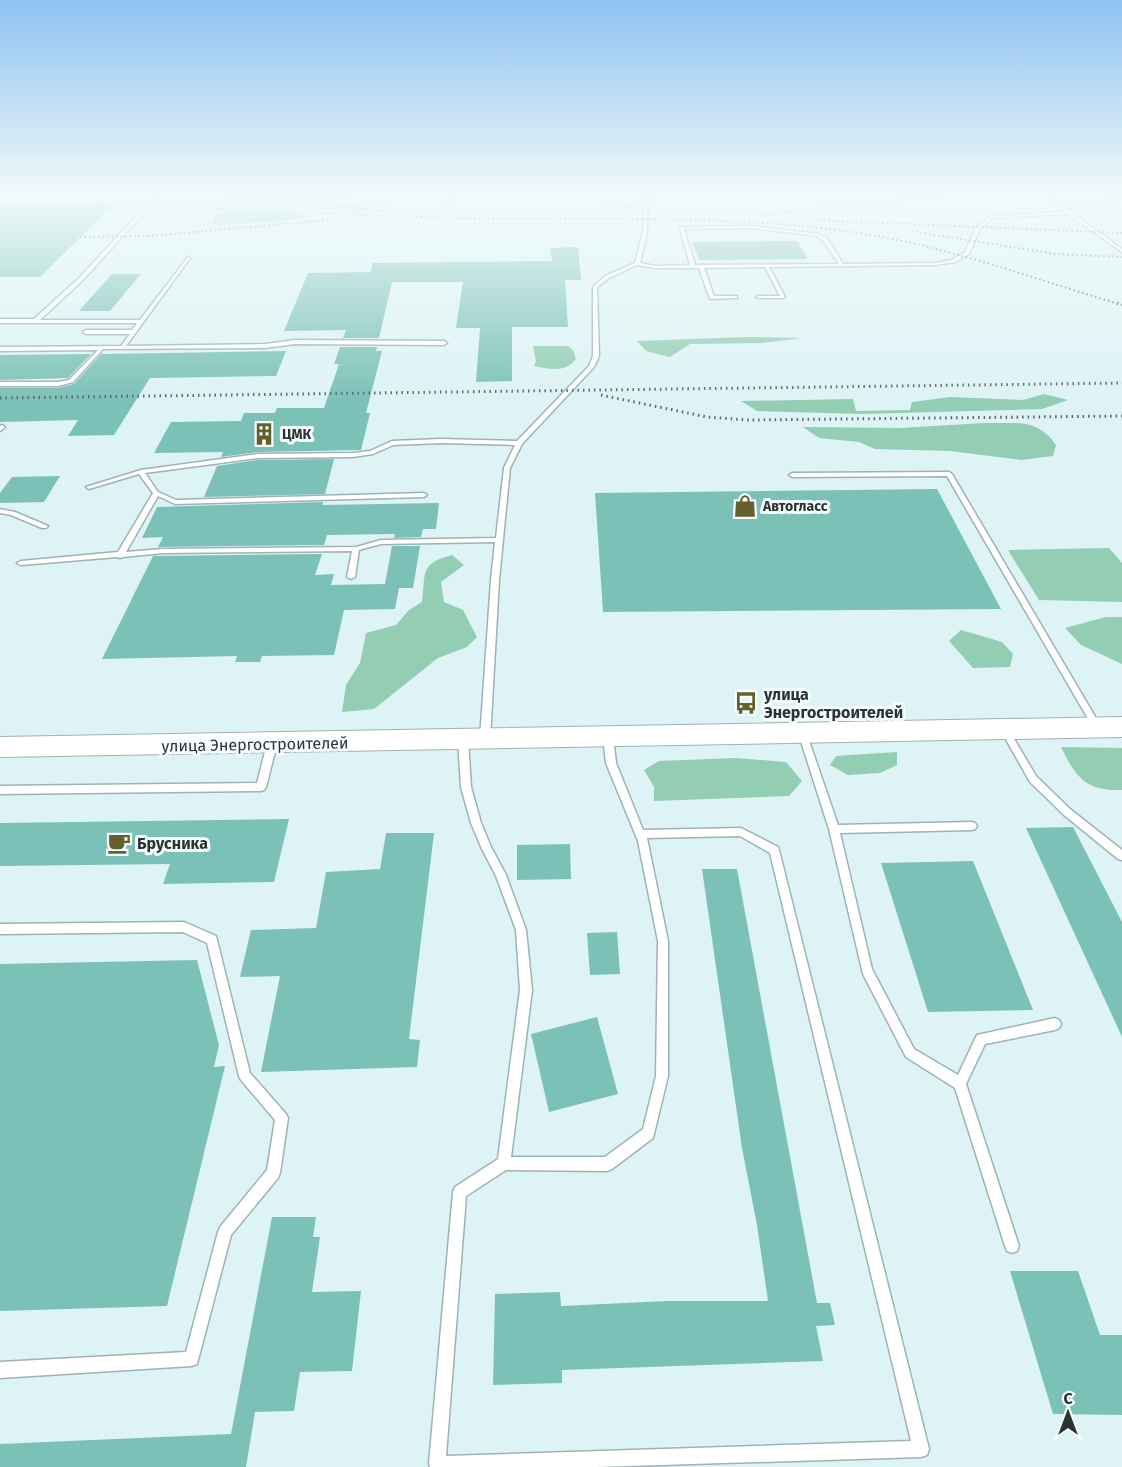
<svg xmlns="http://www.w3.org/2000/svg" width="1122" height="1467" viewBox="0 0 1122 1467" font-family="'Fira Sans',sans-serif">
  <style>
    .forest { fill: #93cdb3 }
    .building { fill: #7cc1b8 }
    .lines { fill: none; stroke-linecap: round; stroke-linejoin: round }
    .lane-casing { stroke: #9fb2b5; stroke-width: 3 }
    .secondary-casing { stroke: #9fb2b5; stroke-width: 2 }
    .lane { fill: #fff; fill-rule: evenodd }
    .secondary { fill: #fff; fill-rule: evenodd }
    .rail-far1 { stroke: #5c6869; stroke-width: 2; stroke-dasharray: 1.5 3; stroke-linecap: butt }
    .rail { stroke: #5c6869; stroke-width: 3; stroke-dasharray: 1.5 4; stroke-linecap: butt }
    .labels { text-anchor: middle; stroke-width: 6; stroke-linejoin: round; paint-order: stroke }
    .far-poi-label { font-size: 14px; font-weight: bold; fill: #2b3334; stroke: #f5fdfe; text-anchor: start }
    .poi-label { font-size: 16px; font-weight: bold; fill: #2b3334; stroke: #f5fdfe; text-anchor: start }
    .street-label { font-size: 16px; fill: #2b3334; stroke: #f5fdfe }
  </style>
  <rect width="100%" height="100%" fill="#def3f5"/>
  <!-- forest -->
  <path class="forest" d="M224 195H307L393 212 238 207 221 204 224 202Z
    M229 211 316 215 283 221 215 225 212 222 217 214Z
    M748 337 802 338 761 343 690 344 670 357 646 351 637 341Z
    M533 346H568L573 350 576 359C566 373 549 369 534 366L536 361Z
    M1044 394 1068 400 1042 409 861 414 757 411 741 401 853 399 856 411 910 410 912 402 950 397 1023 400Z
    M984 423C1014 424 1037 417 1056 445L1053 456 1021 460 950 451 875 449 859 442 819 438 803 427 900 428Z
    M1109 548 1122 563V602L1039 600 1008 550Z
    M452 555 464 565 441 582 444 602 463 610 477 637 467 647 438 658 374 709 342 712 346 685 360 663 366 633 396 625 409 610 422 602C426 572 419 564 452 555Z
    M1106 617H1122V664L1081 645 1065 628Z
    M961 630 1002 642 1013 654 1010 667 973 668 949 641Z
    M1061 747 1122 748V790C1086 791 1076 778 1061 747Z
    M897 752V765L880 773 848 775 830 765 836 756Z
    M735 758 786 762 802 781 789 796 654 801V787L644 770 659 761Z"/>
  <!-- building -->
  <path class="building" d="M117 201 40 277H0V202Z
    M797 241 808 259 699 260 692 242Z
    M578 247 581 280H565L568 327H512V381L476 382 480 328H456L463 282H392L379 338H343L346 330 284 331 308 273 370 272 373 263 552 261 550 248Z
    M112 274H141L110 311H79Z
    M340 347H377L376 351H382L366 413H370L361 450 258 452 221 457 223 452 154 453 171 422 241 421 244 413H275L277 408H324L339 364H334Z
    M286 351 276 376 150 378 114 435 68 436 78 420 0 422V388H58L74 384 101 354Z
    M91 354 68 378 0 380V355Z
    M334 459 325 494 204 497 217 466 258 460Z
    M60 476 44 502 0 503V493L12 477Z
    M937 489 1001 609 603 612 595 493Z
    M323 502V505L439 503 436 529H423L421 537 394 538 395 534 327 535 324 545 158 547 163 537 142 538 157 507Z
    M392 546H420L413 588H399L395 609 344 610 334 655 262 656 260 662H235L237 656 102 659 153 556 322 554 315 575 334 574 331 585 385 584Z
    M289 819 274 882 163 884 170 864 0 866V823Z
    M1073 827 1122 922V1037L1026 828Z
    M386 833H434L409 1039 420 1040 417 1067 261 1072 280 976 240 977 251 930 316 928 326 872 380 869Z
    M570 844 571 879 517 880V845Z
    M973 861 1033 1010 928 1012 881 863Z
    M702 869H737L817 1303H830L835 1325 816 1326 823 1361 562 1370V1383L493 1385 495 1294 560 1292 561 1306 668 1301H768L757 1225 742 1148Z
    M617 932 620 974 590 975 587 933Z
    M197 960 219 1045 214 1067 225 1066 167 1306 0 1311V964Z
    M597 1017 618 1094 549 1112 531 1034Z
    M272 1217H316L313 1237H320L312 1292 361 1291 352 1371 300 1372 294 1411 255 1412 246 1467H0V1444L231 1434Z
    M1010 1271H1078L1100 1335H1122V1415L1053 1414Z"/>
  <g class="lines">
    <!-- lane casing -->
    <g class="lane-casing">
      <path id="lane" d="M156 195H160L83 280 40 320H140L188 257 190 258 126 346 265 344 295 340 444 341 447 343 444 345 295 344 265 348 103 349 73 382 58 386H0V382H58L69 380 98 350 0 351V347L121 346 130 334H86L83 332 86 330H132L137 323H0V319H34L79 278Z
        M450 195H454L452 206 450 207 448 206Z
        M644 195H648L647 231 640 263 655 266 690 265 680 228 682 227 752 226 818 234 827 238 843 264 935 263 952 260 965 252 976 228 990 216 1065 212 1047 195H1051L1070 211 1122 196V198L1072 213 1122 249V252L1068 214 992 218 980 229 969 254 955 262 935 265 769 267 785 297 783 298H758L756 297 758 296H780L765 267 704 268 714 296H737V298H735L710 299 699 268H655L637 265 609 278 597 287 599 356 594 367 522 444 510 468 499 580 490 739 488 742H482L480 739 491 580 495 542 381 544 359 550 355 577 351 579 347 577 352 551 163 553 123 557 120 558 117 557 21 565 17 563 21 561 118 552 153 493 139 474 89 489 86 487 141 470 258 454 353 453 370 451 392 441 441 439 517 441 589 366 593 356V287L605 276 635 263 643 231 644 209 607 210 605 209 644 207ZM752 228 817 236 823 240 839 264 695 265 684 229ZM441 443 515 445 504 468 496 538 381 540 356 547 163 549 126 552 158 496 175 504 424 497 427 495 424 493 176 500 158 492 145 473 258 458 353 457 373 454 393 445Z
        M2 425 5 427 0 431V426Z
        M949 472 952 474 1100 725 1101 727 1100 729H1094L947 476 792 477 789 475 792 473Z
        M0 509 15 512 48 526 46 528H42L11 515 0 513Z
        M1004 726 1007 727 1036 776 1070 809 1122 850V860L1118 859 1064 815 1030 782 1000 729 1001 727Z
        M802 729 805 730 806 732 838 825 972 822 975 823 977 826 975 829 972 830 840 833 872 969 914 1049 958 1075 977 1035 1055 1018 1059 1020 1061 1024 1059 1028 1055 1030 985 1044 966 1084 1019 1246 1017 1251 1012 1253 1007 1251 1005 1246 955 1088 906 1057 863 974 829 829 798 732 799 730Z
        M608 733 611 735 613 737 616 763 643 830 741 828 778 847 779 850 929 1449 927 1455 921 1457 596 1467H430L429 1464 453 1192 455 1187 498 1159 520 990 516 930 496 876 482 849 471 823 461 787 458 740 460 737H466L468 740 471 787 481 823 491 847 506 875 526 930 532 990 511 1157H605L643 1129 656 1076 658 941 638 841 606 763 603 737 605 735ZM740 836 770 853 911 1441 446 1456 466 1196 506 1170 607 1171 612 1169 653 1138 668 1076V941L647 838Z
        M272 740 275 741 277 744 266 787 264 790 261 791 0 794V786L257 783 267 744 269 741Z
        M184 922 216 936 250 1073 286 1114 288 1118 280 1173 278 1178 231 1235 197 1364 192 1366 0 1378V1362L186 1352 218 1232 220 1227 267 1170 275 1120 241 1080 239 1076 207 943 183 932 0 934V924Z"/>
    </g>
    <!-- secondary casing -->
    <g class="secondary-casing">
      <path id="secondary" d="M1122 717V737L0 757V737Z"/>
    </g>
    <!-- lane -->
    <use href="#lane" class="lane"/>
    <!-- secondary -->
    <use href="#secondary" class="secondary"/>
    <!-- rail-far1 -->
    <path class="rail-far1" d="M322 195 387 208
      M110 209C227 205 343 216 459 218 594 221 730 213 865 234 953 248 1037 280 1122 305
      M759 215 911 199 980 195
      M815 220 1122 233
      M916 232 1056 254 1122 257
      M80 237 149 236 328 220"/>
    <!-- rail -->
    <path class="rail" d="M1117 303 1122 305
      M601 395 707 417 748 420 1122 416
      M0 398 1122 383"/>
  </g>
  <!-- sky -->
  <linearGradient id="sky" x2="0" y2="1"><stop stop-color="#90c2f1"/><stop offset="0.49" stop-color="#f0fafa"/><stop offset="1" stop-color="#f0fafa" stop-opacity="0"/></linearGradient>
  <rect width="1122" height="400" fill="url(#sky)"/>
  <!-- icons -->
  <defs>
    <g id="building-bare" transform="scale(1.8)"><path d="M-4-6H4V6H1V3H-1V6H-4ZM-2.5-4.3h1.7v1.8h-1.7ZM.8-4.3h1.7v1.8H.8ZM-2.5-1h1.7V.8h-1.7ZM.8-1h1.7V.8H.8Z" fill="#64602c" stroke="#f5fdfe" stroke-width="2.5" paint-order="stroke"/></g>
    <g id="shop-bare" transform="scale(1.8)"><path d="M-5-2.5h2.3a2.7 3.5 0 0 1 5.4 0H5L5.5 6h-11ZM-1.5-2.5h3a1.5 2.3 0 0 0-3 0Z" fill="#64602c" stroke="#f5fdfe" stroke-width="2.5" paint-order="stroke"/></g>
    <g id="bus-bare" transform="scale(1.8)"><path d="M-5-6H5V4H4V6H2V4H-2V6H-4V4H-5ZM-3.5-4V0h7V-4ZM-3.5 1.2v1.5H-2V1.2ZM2 1.2v1.5H3.5V1.2Z" fill="#64602c" stroke="#f5fdfe" stroke-width="2.5" paint-order="stroke"/></g>
    <g id="cafe-bare" transform="scale(1.8)"><path d="M-5.5-4.5H6V0H3Q3 3.5 0 3.5H-2.5Q-5.5 3.5-5.5 0ZM3-3.2v2h1.7v-2ZM-6 4.5H4V6H-6Z" fill="#64602c" stroke="#f5fdfe" stroke-width="2.5" paint-order="stroke"/></g>
  </defs>
  <g fill-rule="evenodd">
    <use href="#building-bare" x="264" y="434"/>
    <use href="#shop-bare" x="745" y="506"/>
    <use href="#bus-bare" x="746" y="703"/>
    <use href="#cafe-bare" x="119" y="843"/>
  </g>
  <g class="labels">
    <!-- far-poi labels -->
    <g class="far-poi-label">
      <text x="282" y="439">ЦМК</text>
      <text x="763" y="511">Автогласс</text>
    </g>
    <!-- poi labels -->
    <g class="poi-label">
      <text x="764" y="700">улица<tspan x="764" dy="18">Энергостроителей</tspan></text>
      <text x="137" y="849">Брусника</text>
    </g>
    <!-- street labels -->
    <g class="street-label">
      <text transform="translate(255 744) rotate(-1)" y="6">улица Энергостроителей</text>
    </g>
  </g>
  <!-- north arrow -->
  <g transform="translate(1068 1413)" stroke="#f5fdfe" stroke-width="4.5" paint-order="stroke">
  <path d="M0-4.5L10 22L0 15L-10 22Z" fill="#2b3334"/>
  <text y="-9" font-size="16" font-weight="bold" text-anchor="middle" fill="#2b3334">С</text>
  </g>
</svg>
